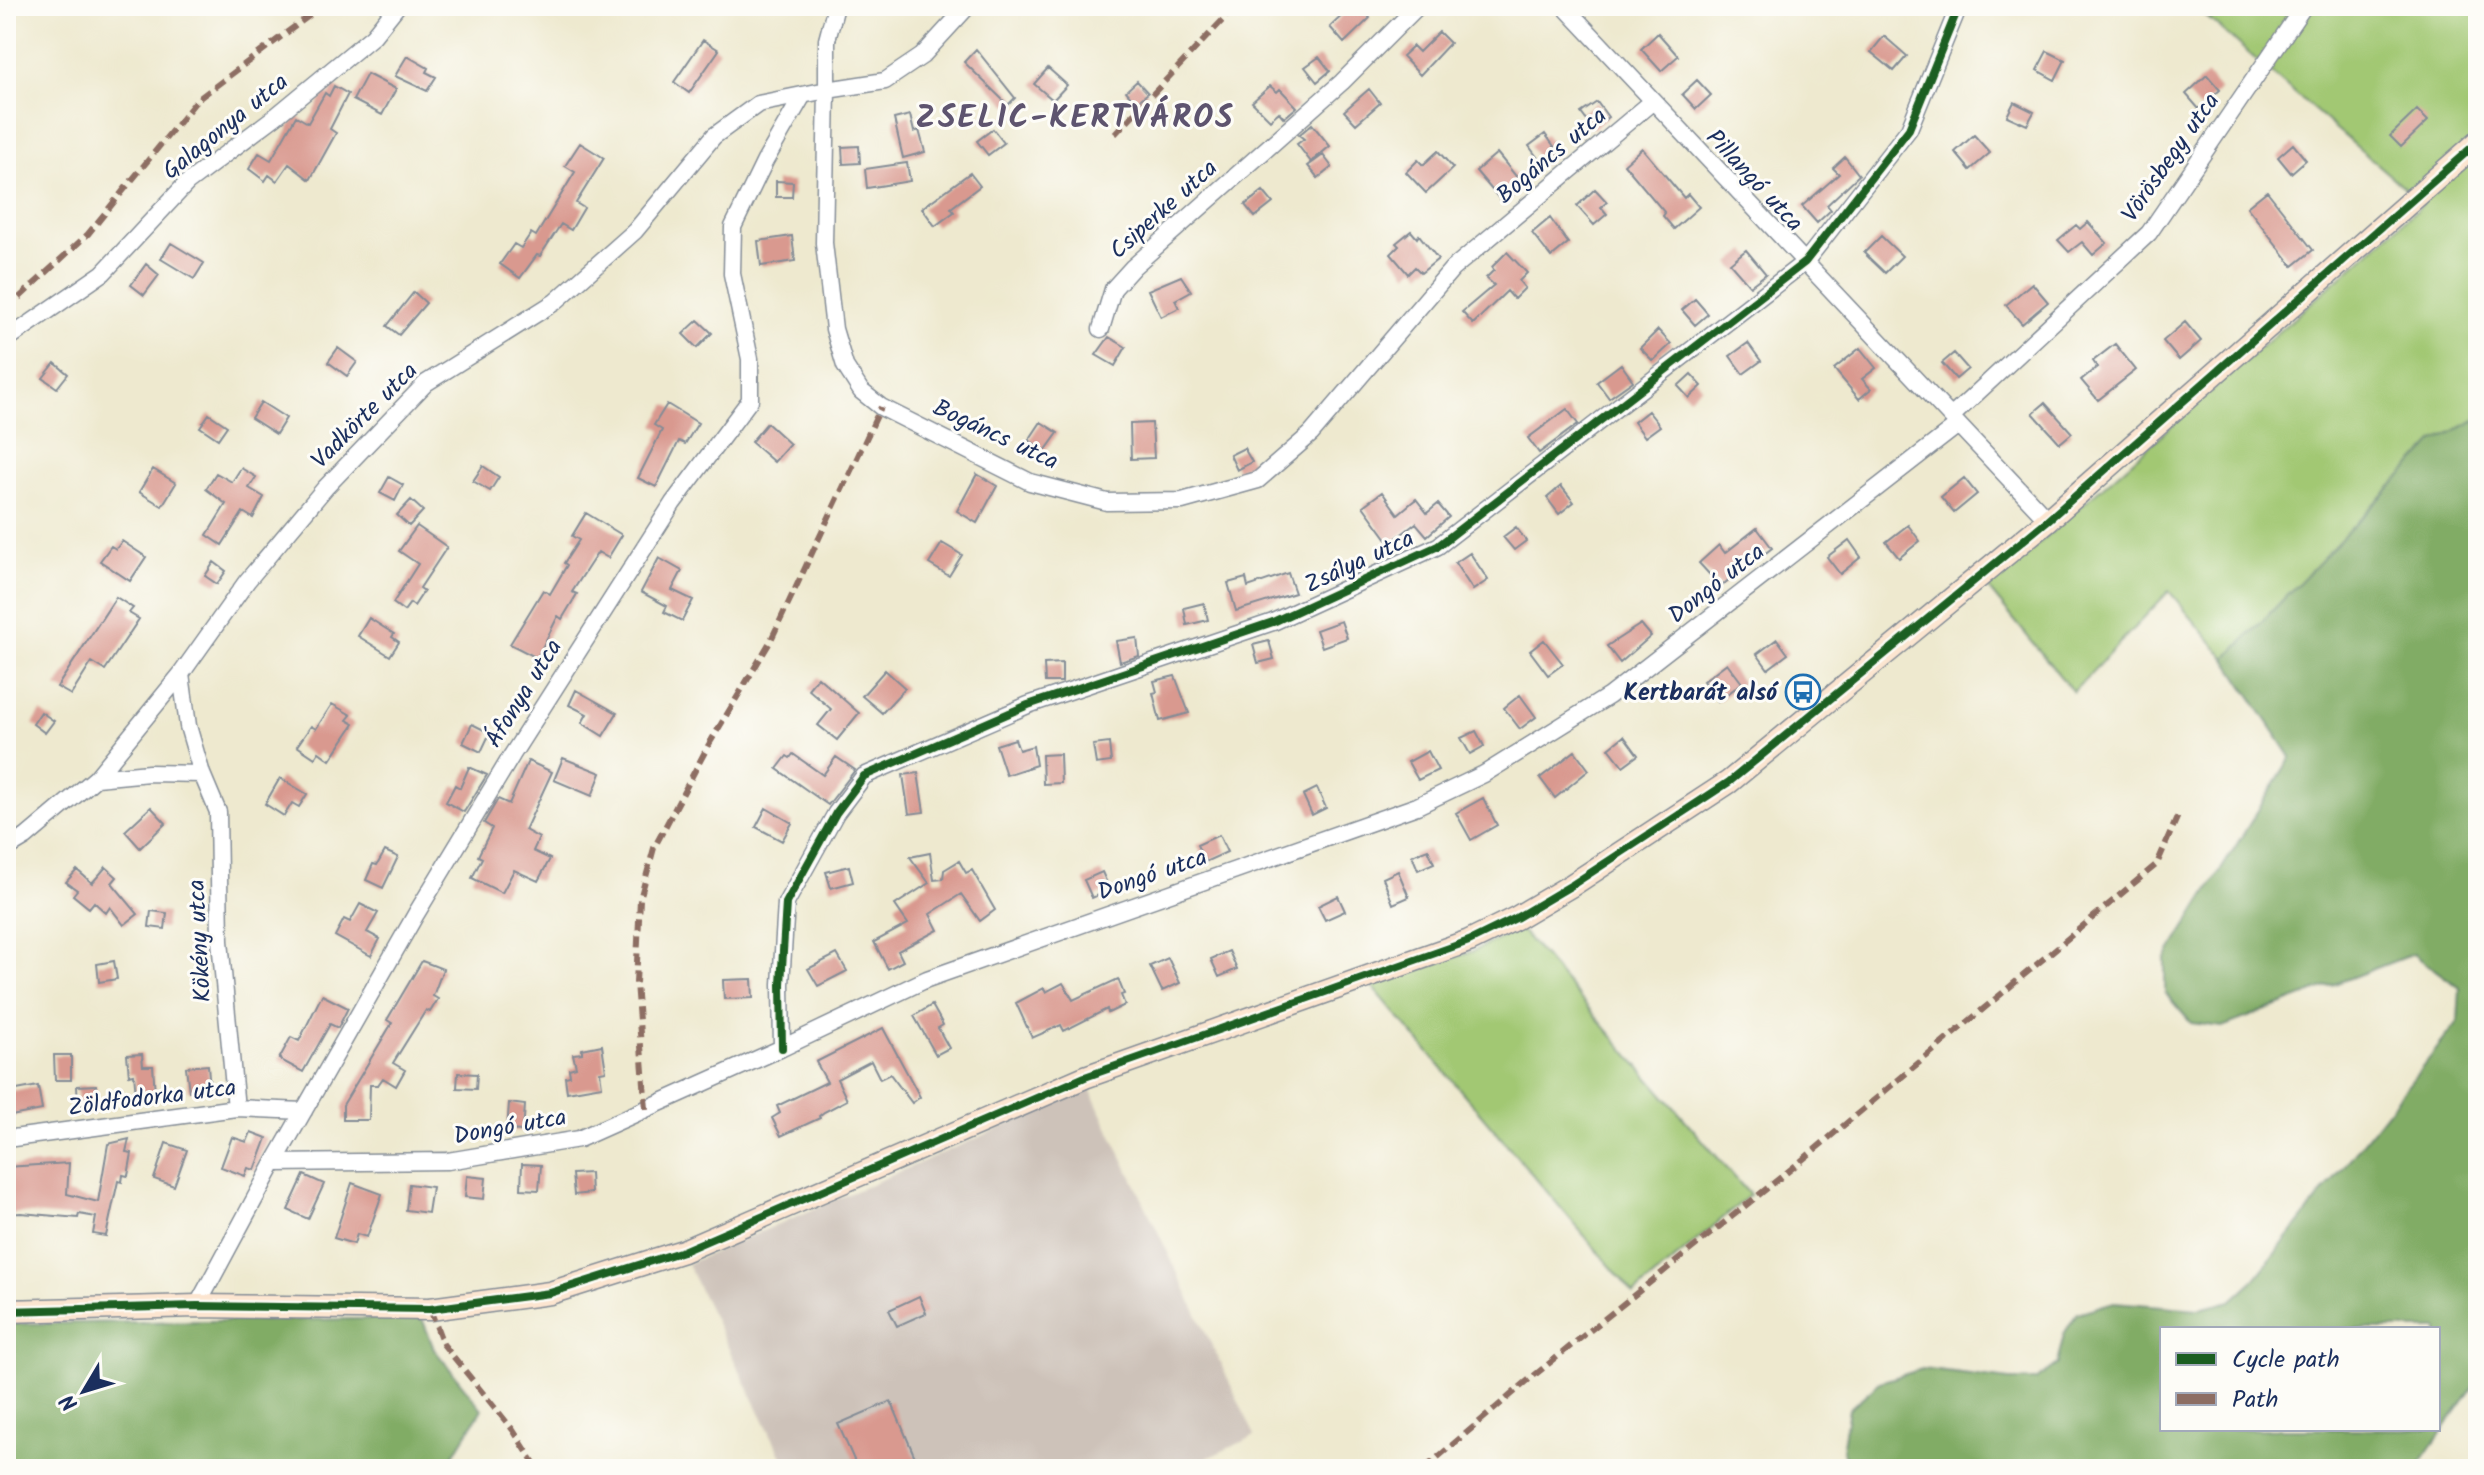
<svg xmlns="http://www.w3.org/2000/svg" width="2484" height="1475" viewBox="0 0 2484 1475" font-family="Kalam,sans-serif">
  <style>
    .industrial { fill: #cdc2b9 }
    .green { fill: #a2c873; stroke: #5e7c68; stroke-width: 2 }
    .forest { fill: #81ac65; stroke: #4e6e62; stroke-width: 2; fill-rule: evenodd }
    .building { fill: #d9998f }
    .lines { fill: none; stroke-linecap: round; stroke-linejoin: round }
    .street-casing { stroke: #848c96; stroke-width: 19 }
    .secondary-casing { stroke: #848c96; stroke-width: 25 }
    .street { stroke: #fff; stroke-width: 16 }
    .secondary { stroke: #fce5d0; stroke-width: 22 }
    .quiet { stroke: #8d6e63; stroke-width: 6; stroke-dasharray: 12 6; stroke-linecap: butt }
    .cycleway-casing { stroke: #fdfcf7; stroke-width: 13 }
    .cycleway { stroke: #1b5e20; stroke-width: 8 }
    .labels { text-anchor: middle; stroke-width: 6; stroke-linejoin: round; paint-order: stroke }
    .street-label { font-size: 24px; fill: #1b2f5e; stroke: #fdfcf7 }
    .poi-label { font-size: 24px; font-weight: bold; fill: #1b2f5e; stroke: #fdfcf7; text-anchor: end }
    .district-label { font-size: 32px; font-weight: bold; letter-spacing: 2px; fill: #5e546f; stroke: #fdfcf7 }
  </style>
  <rect width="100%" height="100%" fill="#fdfcf7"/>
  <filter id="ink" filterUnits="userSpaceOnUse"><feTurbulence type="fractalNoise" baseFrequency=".0125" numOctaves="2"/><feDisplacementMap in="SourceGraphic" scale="16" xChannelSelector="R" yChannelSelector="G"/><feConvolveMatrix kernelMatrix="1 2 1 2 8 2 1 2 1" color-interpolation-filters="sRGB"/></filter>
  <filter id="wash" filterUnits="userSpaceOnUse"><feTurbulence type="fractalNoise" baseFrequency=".006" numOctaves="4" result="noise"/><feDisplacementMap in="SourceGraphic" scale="32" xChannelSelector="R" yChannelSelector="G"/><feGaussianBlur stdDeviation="1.8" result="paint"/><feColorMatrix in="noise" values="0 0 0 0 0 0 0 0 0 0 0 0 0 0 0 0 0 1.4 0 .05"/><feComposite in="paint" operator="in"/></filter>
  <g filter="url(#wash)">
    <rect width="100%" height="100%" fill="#eee9cf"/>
    <!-- industrial -->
    <path class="industrial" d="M1090 1089 1255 1436 1183 1469H788L687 1264Z"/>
    <!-- green -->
    <path class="green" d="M2194 6H2478V419L2435 441 2226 659 2169 591 2073 692 1988 588 2423 204Z
      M1520 929 1750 1195 1634 1294 1372 986 1473 951Z"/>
    <!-- forest -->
    <path class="forest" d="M2478 419V1380L2416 1469H1850L1842 1450 1849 1409 1880 1382 1922 1369 2010 1380H2036L2057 1364 2064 1334 2077 1313 2114 1302 2199 1309 2231 1301 2254 1280 2458 1022 2460 988 2413 954 2222 1027 2191 1023 2165 993V960L2291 757 2226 659 2435 441ZM2162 1329H2438V1429H2162Z
      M422 1318 434 1349 482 1409 445 1469H6V1324Z"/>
    <g id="blocks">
      <!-- building -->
      <path class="building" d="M1352 6H1360L1370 18 1344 43 1330 27Z
        M1439 32 1450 43 1420 75 1402 56 1413 46 1419 52Z
        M1658 33 1678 56 1661 71 1641 49Z
        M1884 36 1907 56 1894 71 1871 52Z
        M703 40 719 50 689 93 674 82Z
        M976 49 1015 98 1008 105 964 62Z
        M2047 51 2065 60 2055 80 2037 70Z
        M407 56 428 68 426 72 436 77 427 91 395 76Z
        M1319 57 1330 71 1317 82 1305 67Z
        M1048 68 1067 85 1053 100 1034 84Z
        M367 74 396 89 382 115 353 100Z
        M2207 75 2220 90 2199 109 2186 94Z
        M1697 80 1711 95 1696 109 1682 94Z
        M1137 81 1148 93 1136 103 1126 91Z
        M334 86 348 94 330 129 336 133 310 180 289 164 277 181 269 175 265 181 249 169 259 153 271 160 296 116 308 123 325 93 329 96Z
        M1270 86 1277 92 1280 89 1297 107 1284 118 1279 112 1270 120 1252 102Z
        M1369 89 1380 103 1356 124 1344 111Z
        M1597 102 1608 117 1593 129 1581 113Z
        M2014 102 2034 112 2027 125 2007 116Z
        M2417 110 2428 121 2401 147 2390 136Z
        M910 115 914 132 919 130 925 152 903 158 894 119Z
        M1312 124 1330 146 1311 162 1297 144 1304 139 1299 135Z
        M993 129 1004 143 988 155 977 141Z
        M1545 134 1559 153 1543 165 1529 146Z
        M1974 135 1990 153 1970 170 1955 152Z
        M580 143 604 158 576 203 584 208 571 230 561 224 540 256 537 255 520 278 500 264 514 244 521 248 531 233 536 236 575 172 565 166Z
        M2293 144 2306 160 2291 173 2278 157Z
        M859 146 860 163 843 164 842 147Z
        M1642 148 1684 198 1688 194 1699 207 1674 229 1663 216 1665 213 1624 164Z
        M1438 151 1453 168 1426 193 1406 172 1418 160 1423 165Z
        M1497 153 1524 186 1503 203 1476 171Z
        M1323 155 1332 167 1318 178 1308 166Z
        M1845 157 1859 175 1827 205 1831 210 1817 223 1802 206 1839 174 1833 168Z
        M907 163 910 181 867 188 865 169Z
        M970 173 980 186 951 208 954 212 935 226 922 208Z
        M776 181 793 182 792 197H776Z
        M1595 189 1607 202 1601 207 1607 214 1594 225 1577 206Z
        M1263 191 1273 203 1255 217 1245 205Z
        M2267 191 2313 250 2293 266 2247 207Z
        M1550 218 1568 243 1551 257 1532 233Z
        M2088 222 2107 243 2093 255 2082 242 2069 252 2058 240 2076 225 2080 229Z
        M1411 231 1417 238 1419 235 1438 259 1421 273 1415 267 1408 274 1391 254 1399 246 1396 243Z
        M792 236 795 261 761 266 758 241Z
        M1881 236 1902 256 1885 273 1864 253Z
        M171 243 204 263 194 279 161 259Z
        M1746 250 1766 274 1750 286 1730 263Z
        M1507 252 1527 273 1519 281 1525 288 1514 299 1507 291 1473 324 1462 312 1494 285 1486 278 1494 270 1492 267Z
        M146 264 159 275 144 295 131 285Z
        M1181 276 1191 291 1175 300 1179 308 1161 317 1148 290Z
        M2032 283 2048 302 2022 324 2006 305Z
        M414 292 426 303 399 335 387 326Z
        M1695 299 1708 314 1695 325 1682 310Z
        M698 320 712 333 697 348 683 334Z
        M2185 322 2201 341 2179 360 2163 341Z
        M1658 330 1671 344 1653 361 1640 348Z
        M1109 337 1126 347 1115 366 1096 355Z
        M1748 343 1761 361 1743 374 1730 356Z
        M2115 344 2136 370 2098 400 2081 380 2097 367 2093 361Z
        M338 348 357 362 347 376 328 362Z
        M1860 348 1876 368 1862 379 1871 389 1859 399 1834 369Z
        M1954 353 1968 369 1956 379 1942 363Z
        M55 363 68 374 57 388 43 378Z
        M1621 364 1633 381 1609 398 1597 382Z
        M1691 374 1702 386 1689 398 1678 386Z
        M261 402 286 418 276 434 251 418Z
        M2045 403 2072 433 2060 443 2033 413Z
        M667 404 698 423 685 444 679 441 656 487 638 478 662 430 654 425Z
        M1567 409 1578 424 1539 453 1528 438Z
        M1648 411 1660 426 1645 437 1634 422Z
        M209 414 227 426 218 439 200 427Z
        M1041 422 1058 433 1045 451 1029 440Z
        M767 423 790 444 774 462 751 442Z
        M1152 423 1154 458 1131 459 1130 424Z
        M1244 448 1252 462 1237 470 1230 455Z
        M483 466 499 477 490 491 473 481Z
        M241 468 256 477 249 488 264 497 253 518 243 512 222 545 207 535 226 504 206 489 216 473 232 482Z
        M153 469 176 483 162 506 139 492Z
        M977 474 997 486 977 523 957 511Z
        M389 477 403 485 395 501 380 493Z
        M1964 478 1977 494 1954 513 1941 497Z
        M1561 486 1574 502 1559 514 1547 498Z
        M1382 492 1398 514 1416 499 1427 513 1438 504 1449 517 1427 536 1416 523 1390 543 1363 506Z
        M411 500 423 511 409 526 397 515Z
        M586 513 622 535 608 558 598 552 572 592 577 594 562 619 558 616 537 658 510 644 543 590 550 594 567 565 564 563 579 540 572 536Z
        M1908 525 1920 541 1899 558 1886 542Z
        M417 526 447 547 420 588 424 591 414 606 410 603 404 611 393 603 418 564 399 551Z
        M1516 527 1526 541 1514 550 1503 537Z
        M1757 528 1772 548 1759 558 1756 554 1721 587 1699 563 1719 545 1725 553Z
        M1849 540 1861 557 1840 574 1827 557Z
        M122 541 146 557 130 581 100 561 111 546 116 549Z
        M942 543 962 555 949 576 929 564Z
        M1470 553 1488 580 1473 590 1455 563Z
        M659 558 682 571 672 590 693 600 682 621 664 612 667 606 641 592Z
        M214 562 226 571 217 584 205 576Z
        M1288 573 1295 593 1236 611 1228 583 1246 578 1248 587Z
        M116 597 133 608 129 613 139 619 105 670 92 662 71 695 57 687Z
        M1204 603 1208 620 1187 625 1184 608Z
        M369 618 394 634 392 637 399 642 390 656 358 636Z
        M1341 621 1347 638 1322 647 1316 630Z
        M1641 624 1651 636 1620 663 1607 646Z
        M1137 638 1139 656 1120 662 1116 641Z
        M1777 639 1788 654 1768 669 1757 654Z
        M1544 640 1563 664 1548 675 1530 651Z
        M1269 641 1274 659 1258 663 1253 645Z
        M1062 663V682H1045L1044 664Z
        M1727 663 1742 683 1718 701 1703 681Z
        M885 670 905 688 882 713 862 696Z
        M1175 676 1189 713 1160 721 1153 693 1157 692 1154 681Z
        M818 677 859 713 837 740 818 725 831 709 808 689Z
        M576 690 617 713 603 736 582 723 587 714 569 705Z
        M1520 695 1536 717 1520 729 1504 708Z
        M332 704 351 715 347 720 354 724 330 760 319 752 315 758 297 746 311 726 316 729Z
        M41 712 54 721 45 733 33 724Z
        M472 724 490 733 481 752 463 743Z
        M1476 731 1484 746 1470 754 1461 738Z
        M1624 736 1638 755 1623 766 1609 748Z
        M1015 739 1019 750 1033 746 1036 765 1006 775 996 745Z
        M1109 743 1111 762 1096 764 1093 745Z
        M1428 751 1438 770 1418 780 1408 762Z
        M1575 751 1589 770 1555 798 1540 778Z
        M793 754 823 775 836 757 855 770 828 805 777 769 787 756 790 758Z
        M1060 754 1061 783 1043 784 1042 755Z
        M563 758 601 773 592 796 554 780Z
        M528 761 552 772 525 830 539 838 533 851 550 859 538 881 514 870 502 893 472 878 482 858 478 856 492 828 484 823 498 799 509 804Z
        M469 767 487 775 464 812 446 802 455 785 460 788Z
        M918 773 924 812 909 814 903 775Z
        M280 778 307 794 299 807 292 803 284 816 265 804Z
        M1317 788 1326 808 1312 815 1303 795Z
        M1483 798 1497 825 1471 840 1456 813Z
        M151 807 166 823 140 848 125 831Z
        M766 808 792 823 782 841 756 827Z
        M1219 835 1227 852 1205 862 1197 845Z
        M1428 849 1434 863 1418 870 1412 855Z
        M385 851 398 857 383 888 366 880 373 864 377 865Z
        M930 853 934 880 943 879 944 870 959 861 966 873 972 870 995 910 980 921 961 894 930 914 938 930 898 951 903 961 888 969 874 942 908 924 895 905 929 883 910 857Z
        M849 866 853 882 831 888 826 872Z
        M106 867 117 877 112 883 138 914 124 925 110 907 106 913 94 902 89 908 73 895 77 890 66 882 77 870 92 883Z
        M1398 871 1409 897 1393 904 1383 878Z
        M1102 872 1110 890 1092 898 1084 880Z
        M1338 896 1345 911 1325 920 1318 906Z
        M360 904 378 913 367 932 380 939 371 956 335 936 344 919 350 922Z
        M151 911 167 913 165 929 149 927Z
        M1229 951 1237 969 1219 977 1211 959Z
        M837 954 847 971 818 986 808 969Z
        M1168 958 1180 983 1162 991 1150 966Z
        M114 961 117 979 99 982 97 964Z
        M422 961 443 969 433 996 438 999 430 1012 426 1010 393 1063 405 1070 396 1086 383 1078 378 1085H370L369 1120H343V1105L392 1023 387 1020Z
        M752 979 753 998 724 999 723 980Z
        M1118 979 1124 994 1121 995 1125 1005 1108 1013 1107 1009 1064 1031 1061 1025 1032 1038 1016 1003 1044 988 1046 992 1063 983 1073 1000Z
        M322 995 348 1008 338 1028 330 1024 303 1072 279 1059 291 1037 299 1041Z
        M932 1005 943 1025 938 1028 949 1048 936 1055 914 1016Z
        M883 1028 920 1097 912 1103 890 1074 880 1079 871 1061 837 1079 847 1100 824 1112 819 1116 820 1118 781 1136 772 1118 780 1113 777 1106 827 1082 816 1062Z
        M602 1045 606 1071 600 1072 602 1086 567 1092 565 1077 570 1076 569 1069 576 1067 573 1054 582 1053V1049Z
        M142 1054 143 1066H153L155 1093 136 1094 134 1074 129 1075 127 1055Z
        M54 1055H71V1080H55Z
        M208 1065 210 1089 189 1091 186 1067Z
        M458 1073 477 1074 476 1089 457 1088Z
        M96 1085 97 1105H78L77 1086Z
        M38 1086 42 1110 6 1117V1092Z
        M509 1103 525 1105 523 1131 507 1130Z
        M251 1132 267 1138 255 1170 248 1168 245 1176 221 1167 232 1137 247 1142Z
        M129 1139 126 1152 132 1153 128 1176 123 1175 122 1182 118 1181 106 1236 93 1234 96 1217 79 1214 78 1218 21 1213 6 1214V1167L69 1163 67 1194 98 1202 108 1144Z
        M166 1143 187 1150 174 1186 154 1179Z
        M522 1164 541 1165 539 1190 521 1189Z
        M590 1173 591 1193 574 1195 572 1174Z
        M304 1175 324 1184 308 1219 288 1210Z
        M467 1176 486 1178 484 1199 465 1197Z
        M352 1183 382 1194 367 1237 357 1234 354 1244 334 1238Z
        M409 1184 432 1187 428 1213 406 1210Z
        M919 1296 926 1313 897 1326 889 1310Z
        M891 1401 920 1469H858L838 1424Z"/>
    </g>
  </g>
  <g filter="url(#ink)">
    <use href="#blocks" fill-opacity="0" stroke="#848c96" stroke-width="2"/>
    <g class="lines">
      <!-- street casing -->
      <g class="street-casing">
        <path id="street" d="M968 6 922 56 885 81 827 90 824 243 834 329 845 366 861 391 881 407 1030 482 1107 502 1182 501 1258 480 1311 434 1452 269 1653 101
          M1564 6 2048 520
          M1101 329 1113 289 1133 267 1342 82 1418 6
          M6 340 103 273 187 183 276 116 373 36 397 6
          M1951 417 2149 233 2304 6
          M181 674 188 726 202 774 218 812 220 941 236 1108
          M96 778 149 773 202 774
          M6 849 26 837 96 778 181 674 247 581 325 488 426 383 555 302 635 231 714 136 758 104 827 90V40L836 6
          M782 1048 781 984 786 903 836 813 864 776 1028 705 1273 622 1438 546 1805 262 1909 129 1959 6
          M6 1139 236 1108 304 1111
          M274 1163 448 1161 579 1139 782 1048 927 979 1417 806 1484 774 1609 696 1958 425
          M197 1306 274 1163 416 914 512 755 673 503 750 400V359L732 274 733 227 765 161 803 95"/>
      </g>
      <!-- secondary casing -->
      <g class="secondary-casing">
        <path id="secondary" d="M6 1311 197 1306 430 1309 550 1293 683 1251 1085 1077 1469 941 1516 918 1572 885 1729 782 2048 520 2478 142"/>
      </g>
      <!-- street -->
      <use href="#street" class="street"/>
      <!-- secondary -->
      <use href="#secondary" class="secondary"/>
      <!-- quiet -->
      <path class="quiet" d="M1115 134 1236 6
        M6 310 88 234 197 100 322 6
        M646 1109 636 983 640 899 654 848 708 746 770 642 881 407
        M430 1309 443 1344 513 1430 538 1469
        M1424 1469 1526 1382 1801 1161 2157 864 2179 813"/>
      <!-- cycleway casing -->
      <g class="cycleway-casing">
        <path id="cycleway" d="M782 1048 781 984 786 903 836 813 864 776 1028 705 1273 622 1438 546 1805 262 1909 129 1959 6
          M6 1311 197 1306 430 1309 550 1293 683 1251 1085 1077 1469 941 1516 918 1572 885 1729 782 2048 520 2478 142"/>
      </g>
      <!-- cycleway -->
      <use href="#cycleway" class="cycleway"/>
    </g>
  </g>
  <!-- icons -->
  <defs>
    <g id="bus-ring" transform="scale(1.8)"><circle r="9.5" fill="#fdfcf7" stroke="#1f6fb2" stroke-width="1.5"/><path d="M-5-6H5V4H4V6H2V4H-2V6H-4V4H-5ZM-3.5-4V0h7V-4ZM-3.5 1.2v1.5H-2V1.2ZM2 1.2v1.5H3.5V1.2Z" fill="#1f6fb2"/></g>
  </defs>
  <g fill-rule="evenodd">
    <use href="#bus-ring" x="1803" y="692"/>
  </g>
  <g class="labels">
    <!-- street labels -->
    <g class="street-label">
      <text transform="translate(225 126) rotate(-39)" y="8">Galagonya utca</text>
      <text transform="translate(1551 155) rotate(-40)" y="8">Bogáncs utca</text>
      <text transform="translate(2170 157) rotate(-55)" y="8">Vörösbegy utca</text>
      <text transform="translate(1755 180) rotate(47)" y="8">Pillangó utca</text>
      <text transform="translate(1163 209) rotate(-42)" y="8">Csiperke utca</text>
      <text transform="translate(364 415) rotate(-45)" y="8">Vadkörte utca</text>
      <text transform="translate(996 434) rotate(25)" y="8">Bogáncs utca</text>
      <text transform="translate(1359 561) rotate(-25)" y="8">Zsálya utca</text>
      <text transform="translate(1716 583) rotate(-38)" y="8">Dongó utca</text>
      <text transform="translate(523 693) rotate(-58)" y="8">Áfonya utca</text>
      <text transform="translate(1152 874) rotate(-19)" y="8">Dongó utca</text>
      <text transform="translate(199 941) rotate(-93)" y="8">Kökény utca</text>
      <text transform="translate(152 1097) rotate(-7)" y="8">Zöldfodorka utca</text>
      <text transform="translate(510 1126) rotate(-10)" y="8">Dongó utca</text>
    </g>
    <!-- poi labels -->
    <g class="poi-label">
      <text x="1777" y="700">Kertbarát alsó</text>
    </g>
    <!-- district labels -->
    <g class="district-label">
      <text x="1075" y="127">ZSELIC-KERTVÁROS</text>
    </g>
  </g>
  <!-- margin -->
  <rect width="2484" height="1475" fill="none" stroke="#fdfcf7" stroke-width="32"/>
  <!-- legend -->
  <rect x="2160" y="1327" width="280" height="104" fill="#fdfcf7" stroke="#a3aaba" stroke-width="2"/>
  <rect x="2176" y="1353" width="40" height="12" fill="#1b5e20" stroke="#a3aaba" stroke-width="2"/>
  <text x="2232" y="1367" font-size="24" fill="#1b2f5e">Cycle path</text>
  <rect x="2176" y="1393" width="40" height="12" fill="#8d6e63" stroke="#a3aaba" stroke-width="2"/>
  <text x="2232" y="1407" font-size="24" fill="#1b2f5e">Path</text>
  <!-- north arrow -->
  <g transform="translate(84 1391) rotate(232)" stroke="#fdfcf7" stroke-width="6" paint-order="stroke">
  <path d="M0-6L14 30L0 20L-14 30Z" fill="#1b2f5e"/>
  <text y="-12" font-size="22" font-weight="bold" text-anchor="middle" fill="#1b2f5e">N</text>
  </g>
</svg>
